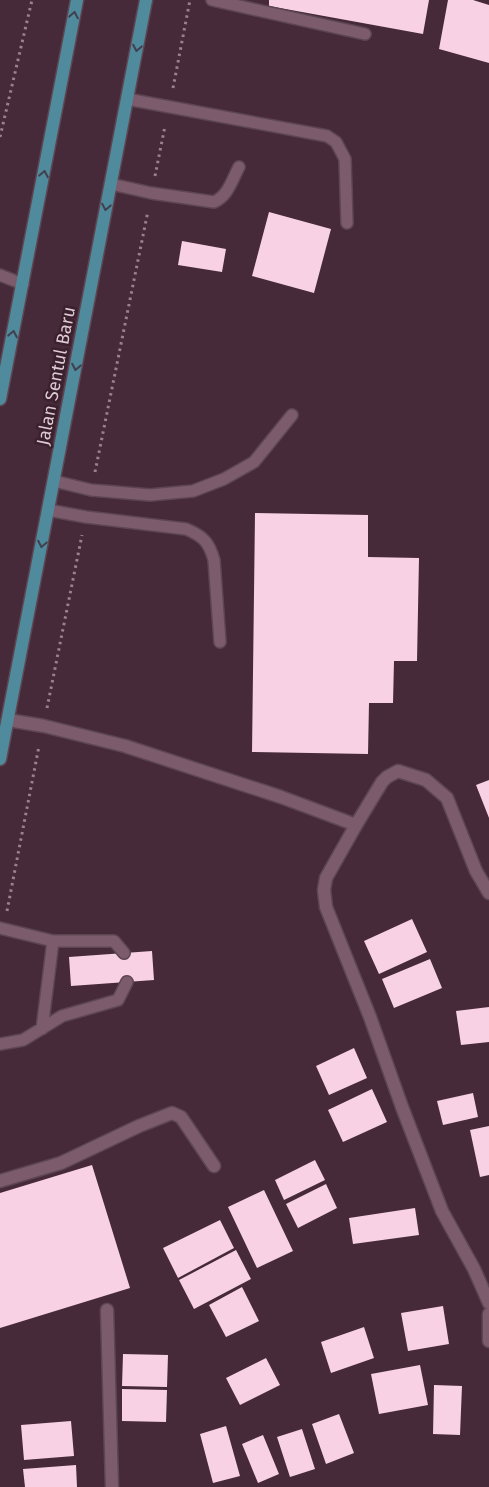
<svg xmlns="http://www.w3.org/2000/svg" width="489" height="1487" viewBox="0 0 489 1487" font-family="'Fira Sans',sans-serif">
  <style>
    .building { fill: #f8d1e4 }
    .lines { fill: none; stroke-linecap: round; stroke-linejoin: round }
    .lane-casing { stroke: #5d4652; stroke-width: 14 }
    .street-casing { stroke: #5d4652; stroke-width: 15 }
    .primary-casing { stroke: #5d4652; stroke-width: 15 }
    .path { stroke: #99828e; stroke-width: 3; stroke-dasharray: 2.5 4; stroke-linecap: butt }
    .lane { stroke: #7c5c6c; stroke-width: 11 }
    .street { stroke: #7c5c6c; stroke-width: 12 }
    .primary { stroke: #508a9d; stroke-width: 12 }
    .oneway { stroke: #41404f }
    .labels { text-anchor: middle; stroke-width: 5; stroke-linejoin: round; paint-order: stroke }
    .street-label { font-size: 18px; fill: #decbd4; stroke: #3b202e }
  </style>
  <rect width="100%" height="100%" fill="#462a39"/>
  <!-- building -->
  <path class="building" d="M269 0H429L423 34 269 6Z
    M448 0H473L489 5V63L439 49Z
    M269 212 331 229 314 293 252 276Z
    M182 241 226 249 222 272 178 265Z
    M255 513 368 515V557L419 558 417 661H394L393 703H369L368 754 252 752Z
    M489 780V818L476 785Z
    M412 919 427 952 379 974 364 941Z
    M152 951 154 980 71 986 69 957Z
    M430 959 442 988 394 1008 382 979Z
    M489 1007V1042L461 1045 456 1011Z
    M354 1048 367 1078 329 1095 316 1066Z
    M372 1089 387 1122 343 1142 328 1110Z
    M473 1093 478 1117 443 1125 437 1101Z
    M489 1126V1175L480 1177 470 1130Z
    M315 1160 325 1180 284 1200 275 1180Z
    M92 1165 130 1288 0 1328V1193Z
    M326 1184 337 1208 298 1228 286 1204Z
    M264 1190 293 1251 257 1268 228 1207Z
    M415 1208 419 1235 353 1244 349 1218Z
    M220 1220 234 1248 178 1278 163 1248Z
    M236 1250 251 1279 194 1309 179 1280Z
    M242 1287 259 1321 226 1337 209 1305Z
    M443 1306 449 1344 408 1351 401 1313Z
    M364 1327 374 1358 331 1373 321 1342Z
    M123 1354 168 1355 167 1387 122 1386Z
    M266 1358 280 1385 240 1405 226 1378Z
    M420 1365 428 1405 379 1414 371 1374Z
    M434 1385 462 1386 460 1435 433 1434Z
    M122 1389 167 1390 166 1422 122 1421Z
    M339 1414 354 1453 326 1464 312 1424Z
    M71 1421 74 1456 24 1460 21 1425Z
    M226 1426 240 1476 213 1483 200 1434Z
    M302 1429 315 1469 290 1477 277 1437Z
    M263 1435 279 1474 258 1483 242 1444Z
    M76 1465 77 1487H25L23 1469Z"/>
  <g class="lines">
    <!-- lane casing -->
    <g class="lane-casing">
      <path id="lane" d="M212 0 365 34
        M127 99 327 136 336 142 345 159 347 223
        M111 184 151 193 214 202C228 196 232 180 239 167
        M0 275 23 284
        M54 481 91 490 150 495 193 491 224 479 254 462 292 415
        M48 510 86 517 186 529C203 536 209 542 214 560L220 642
        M0 928 53 941H114L124 953
        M42 1029 53 941
        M0 1044 23 1040 62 1016 118 1000 127 982"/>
    </g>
    <!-- street casing -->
    <g class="street-casing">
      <path id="street" d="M8 720 44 726 125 746 281 797 356 825 326 878 324 890 326 907 370 1017 402 1107 442 1211 474 1269 489 1303
        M356 825 382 782 387 777 398 771 426 780 447 798 476 871 489 893
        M0 1181 61 1163 139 1126 172 1113 181 1117 214 1166
        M107 1310 112 1487
        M489 1314V1341"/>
    </g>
    <!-- primary casing -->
    <g class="primary-casing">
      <path id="primary" d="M0 399 77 0
        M0 759 146 0"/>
    </g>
    <!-- path -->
    <path class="path" d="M173 88 190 0
      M0 137 32 0
      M155 176 165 126
      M95 472 148 211
      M47 708 82 535
      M7 911 39 746"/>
    <!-- lane -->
    <use href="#lane" class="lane"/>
    <!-- street -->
    <use href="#street" class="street"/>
    <!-- primary -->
    <use href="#primary" class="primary"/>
  </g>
  <!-- one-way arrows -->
  <defs><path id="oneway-chevron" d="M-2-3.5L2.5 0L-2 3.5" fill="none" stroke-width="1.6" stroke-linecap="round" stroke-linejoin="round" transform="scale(1.25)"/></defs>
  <g class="oneway">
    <use href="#oneway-chevron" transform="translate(74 15) rotate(-79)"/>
    <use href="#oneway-chevron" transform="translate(137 48) rotate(101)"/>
    <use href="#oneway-chevron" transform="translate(44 174) rotate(-79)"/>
    <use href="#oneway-chevron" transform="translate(106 207) rotate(101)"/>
    <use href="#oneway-chevron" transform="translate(13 334) rotate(-79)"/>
    <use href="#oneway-chevron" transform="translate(76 367) rotate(101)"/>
    <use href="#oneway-chevron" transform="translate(42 544) rotate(101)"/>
  </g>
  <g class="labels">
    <!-- street labels -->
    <g class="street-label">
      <text transform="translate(56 376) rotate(-79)" y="6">Jalan Sentul Baru</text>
    </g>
  </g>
</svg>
